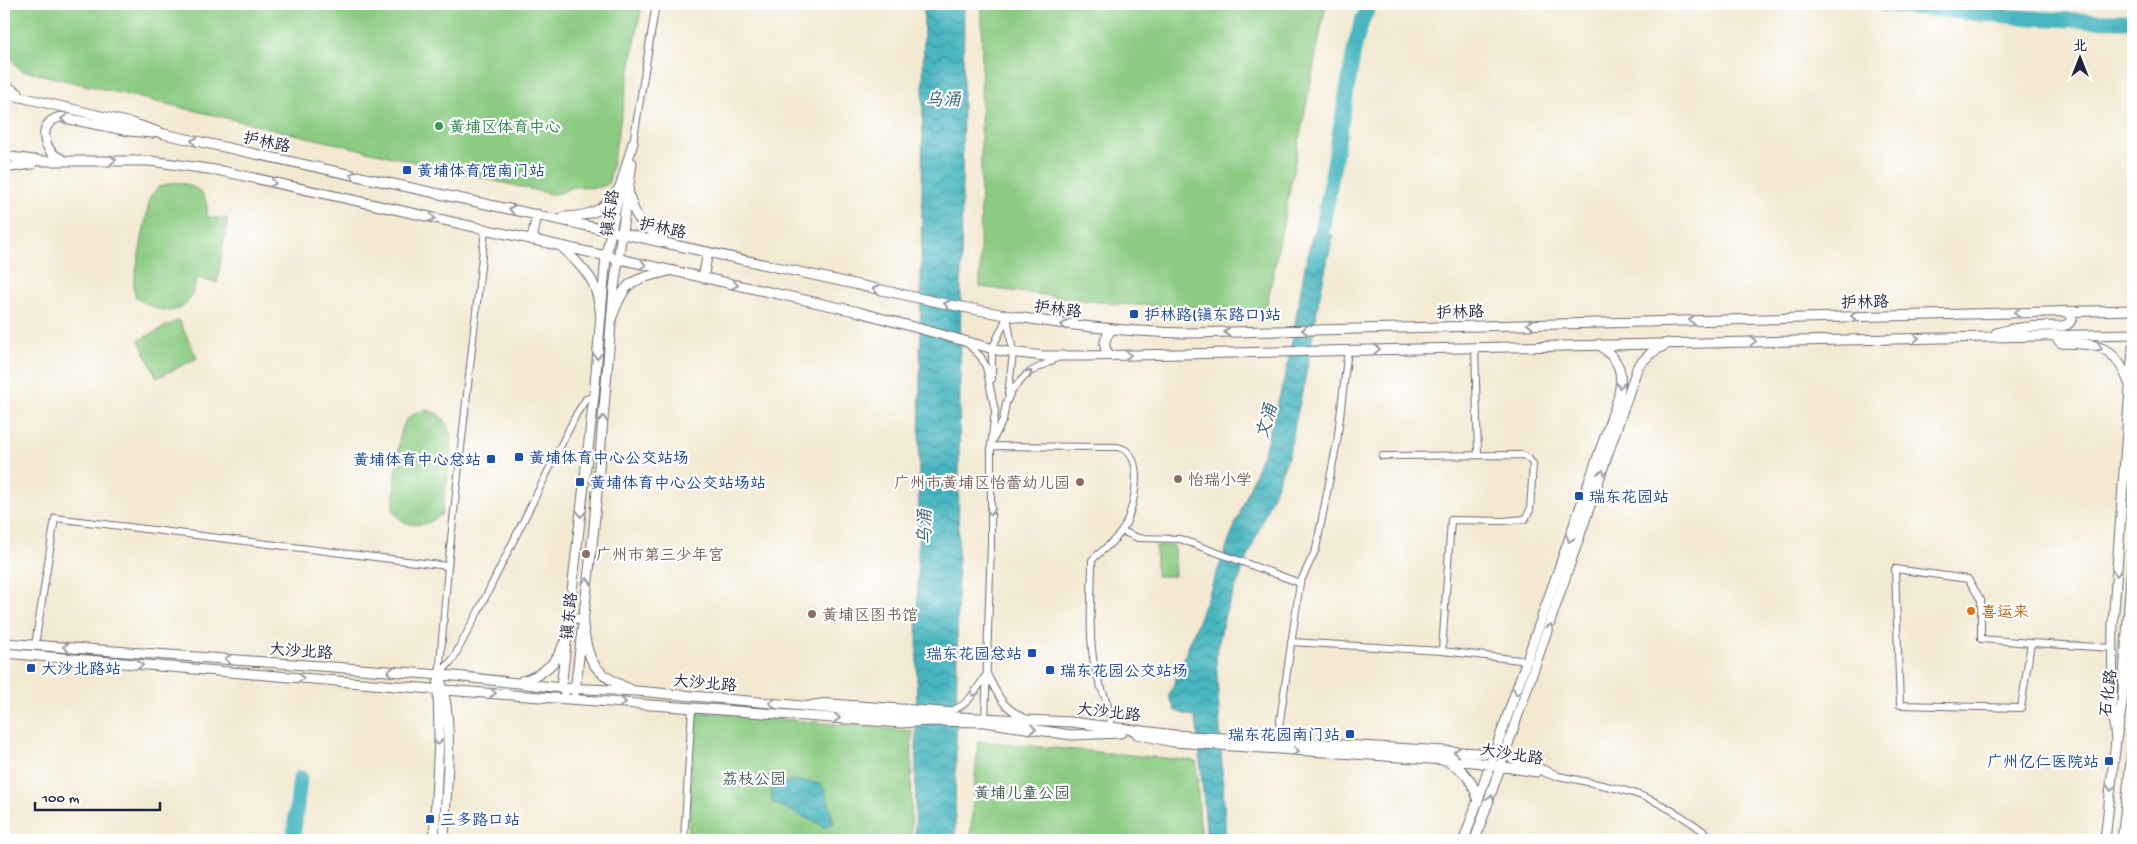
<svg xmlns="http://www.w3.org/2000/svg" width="2137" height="844" viewBox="0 0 2137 844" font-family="'Gochi Hand','LXGW WenKai TC',sans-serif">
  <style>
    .green { fill: #8bcb82; stroke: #56765e }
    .water { fill: url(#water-waves); stroke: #346c7e }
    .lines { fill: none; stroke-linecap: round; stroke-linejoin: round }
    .river { stroke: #47b6c0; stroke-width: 15 }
    .minor-casing { stroke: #6b6870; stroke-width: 8 }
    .tertiary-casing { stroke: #6b6870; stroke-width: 11 }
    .secondary-casing { stroke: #6b6870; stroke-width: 11 }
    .minor { stroke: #fff; stroke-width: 6 }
    .tertiary { stroke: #fff; stroke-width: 9 }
    .secondary { stroke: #fff; stroke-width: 9 }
    .oneway { stroke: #9c9ca7 }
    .leisure-dot { fill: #2e9e5b; stroke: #fff; stroke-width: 2 }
    .transit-dot { fill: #1a4fb4; stroke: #fff; stroke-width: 2 }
    .education-dot { fill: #8d6e63; stroke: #fff; stroke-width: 2 }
    .food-dot { fill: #e8710a; stroke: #fff; stroke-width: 2 }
    .labels { text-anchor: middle; stroke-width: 4.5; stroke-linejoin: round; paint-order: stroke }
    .leisure-label { font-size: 16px; fill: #27864d; stroke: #fff; text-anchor: start }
    .street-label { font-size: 16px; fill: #22223b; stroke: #fff }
    .transit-label { font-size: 16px; fill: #164399; stroke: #fff; text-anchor: start }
    .education-label { font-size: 16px; fill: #785e54; stroke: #fff; text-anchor: start }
    .food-label { font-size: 16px; fill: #c56008; stroke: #fff; text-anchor: start }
    .park-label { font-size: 16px; fill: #475d54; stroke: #fff }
    .water-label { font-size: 18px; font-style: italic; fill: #315d70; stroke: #fff }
  </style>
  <defs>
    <pattern id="water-waves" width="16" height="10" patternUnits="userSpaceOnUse" patternTransform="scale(1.25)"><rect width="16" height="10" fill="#47b6c0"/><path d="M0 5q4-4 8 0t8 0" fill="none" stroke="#3b949d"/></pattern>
  </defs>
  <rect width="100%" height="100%" fill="#fff"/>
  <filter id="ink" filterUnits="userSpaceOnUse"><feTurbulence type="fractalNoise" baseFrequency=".02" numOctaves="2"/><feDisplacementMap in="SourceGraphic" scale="10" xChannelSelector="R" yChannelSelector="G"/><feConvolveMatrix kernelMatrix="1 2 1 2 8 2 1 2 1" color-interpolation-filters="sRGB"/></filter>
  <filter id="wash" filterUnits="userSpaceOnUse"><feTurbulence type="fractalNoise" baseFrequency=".0096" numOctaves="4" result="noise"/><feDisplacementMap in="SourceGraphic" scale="20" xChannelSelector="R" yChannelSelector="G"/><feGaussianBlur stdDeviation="1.12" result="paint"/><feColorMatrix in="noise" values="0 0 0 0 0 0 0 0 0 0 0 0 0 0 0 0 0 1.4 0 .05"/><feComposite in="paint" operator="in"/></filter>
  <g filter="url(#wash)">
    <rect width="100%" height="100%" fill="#f3e9d1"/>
    <!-- green -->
    <path class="green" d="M11 4H642L609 182C600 193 581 184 570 188 562 191 563 194 551 194L21 70C1 53 8 27 11 4Z
      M982 4H1326L1266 310 1115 304 980 287Z
      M175 182C196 185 210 194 207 217L228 219 217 283 197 278C189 318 166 317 136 298L133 287 150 197 158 187Z
      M179 320 197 358 157 378 139 340Z
      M425 410C436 411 445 417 449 428 455 444 444 495 442 514 427 528 402 530 393 509 395 488 396 438 405 422 409 415 418 412 425 410Z
      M1174 545 1175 576H1156V546Z
      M694 711 912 731 911 840H688Z
      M978 741 1196 761 1201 840H970Z"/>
    <!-- water -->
    <path class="water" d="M924 4H964L955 840H915Z
      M1313 232 1333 235 1318 304 1306 374 1288 457 1225 614 1216 656 1226 840H1207L1197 726 1194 717 1175 711 1169 696 1265 448 1287 369 1304 272Z
      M791 780 821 784 825 791 834 823 825 827 772 802 771 790Z"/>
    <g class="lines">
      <!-- river -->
      <path class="river" d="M1884 4C1967 13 2050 22 2133 21
        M1318 254 1355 45 1363 18 1371 4
        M293 840 300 778"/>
    </g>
  </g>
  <g filter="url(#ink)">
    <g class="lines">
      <!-- minor casing -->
      <g class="minor-casing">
        <path id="minor" d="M633 143 656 4
          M1007 316 1013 353 1008 394
          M967 343 981 357 986 367 995 411 991 446V543L985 721
          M1475 347 1478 455
          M992 379V349L1007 317
          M993 440 1003 420 1006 403 1012 390 1028 373 1059 357
          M991 446 1117 447C1148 451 1134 510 1123 529 1116 541 1102 550 1092 560 1092 593 1088 632 1094 664 1098 688 1112 702 1111 731
          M1382 456 1522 455 1529 459 1533 464 1530 510 1525 519 1503 521 1451 520 1442 651
          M1122 531 1138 538 1180 539 1300 583
          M1291 642 1442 651 1529 661
          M2031 643 1981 639V600L1968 579 1895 569 1900 705 2021 708 2031 643 2113 648
          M35 645 55 518 448 566
          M987 674C1000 698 1001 707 1027 719
          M439 675 453 659 479 610 577 413 586 399 594 396
          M439 676 448 566 485 230
          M811 704 824 702 949 711C968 707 976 690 986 675
          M1277 741 1300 583 1316 549 1337 442 1348 349
          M1554 775C1581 781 1609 785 1636 794 1664 803 1692 822 1715 840
          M684 840 692 707"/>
      </g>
      <!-- tertiary casing -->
      <g class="tertiary-casing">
        <path id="tertiary" d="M569 618 582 619C588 659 590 673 630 689
          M4 643 455 676 561 688 637 691 891 714 1071 722 1174 735 1495 754 1505 755 1554 775
          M4 653 444 690 901 723 929 721 985 722 1071 735 1121 733
          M439 676C456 723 445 790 444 840
          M522 681C539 677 558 663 563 645
          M565 691 561 688 594 396 606 256 620 187 633 143
          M575 692 594 527 614 288 632 163
          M1137 734 1173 742 1475 762 1536 772
          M1448 762C1465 769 1475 785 1478 802
          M434 840 439 739 438 683
          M1464 840 1618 399C1624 372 1621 362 1599 344
          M1475 840 1638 366 1651 353 1668 343"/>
      </g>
      <!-- secondary casing -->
      <g class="secondary-casing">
        <path id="secondary" d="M4 85 18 93
          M4 93 135 124 164 134 923 299C1012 318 1100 332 1191 333L2133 310
          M4 156 41 161H151L222 171 859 312 1001 351 1044 356H1085L2133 334
          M62 159C43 153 36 123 60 117L129 131 152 133
          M4 168 32 164
          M628 190C633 215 641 226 663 239
          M564 217C591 216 605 211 620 187
          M532 240 537 214
          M561 246C588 274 596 276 601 316
          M703 278 708 252
          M612 317C626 279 630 281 669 271
          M1996 333C2018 326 2040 326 2063 326L2068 324 2072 319V316L2066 311
          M2054 335 2061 343C2098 344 2115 345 2129 383
          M1110 355C1101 347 1105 337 1112 329
          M2116 740 2112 706 2113 624 2133 347
          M2105 840 2116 740 2122 704 2133 549
          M2122 840 2133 743"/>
      </g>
      <!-- minor -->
      <use href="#minor" class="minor"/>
      <!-- tertiary -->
      <use href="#tertiary" class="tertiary"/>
      <!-- secondary -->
      <use href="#secondary" class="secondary"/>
    </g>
    <!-- one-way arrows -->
    <defs><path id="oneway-chevron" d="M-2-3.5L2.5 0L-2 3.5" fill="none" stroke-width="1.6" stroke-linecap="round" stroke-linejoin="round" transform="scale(1.25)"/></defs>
    <g class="oneway">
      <use href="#oneway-chevron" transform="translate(64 119) rotate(-175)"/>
      <use href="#oneway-chevron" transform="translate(194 141) rotate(-168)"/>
      <use href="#oneway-chevron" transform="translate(113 160)"/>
      <use href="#oneway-chevron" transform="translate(353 175) rotate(-168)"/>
      <use href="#oneway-chevron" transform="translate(273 183) rotate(13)"/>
      <use href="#oneway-chevron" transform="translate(512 209) rotate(-168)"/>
      <use href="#oneway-chevron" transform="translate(432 218) rotate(12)"/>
      <use href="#oneway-chevron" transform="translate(643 265) rotate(13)"/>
      <use href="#oneway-chevron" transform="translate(735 285) rotate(12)"/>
      <use href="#oneway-chevron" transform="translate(876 289) rotate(-168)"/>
      <use href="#oneway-chevron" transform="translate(947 304) rotate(-168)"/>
      <use href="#oneway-chevron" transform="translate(2017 313) rotate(179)"/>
      <use href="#oneway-chevron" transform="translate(1854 316) rotate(179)"/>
      <use href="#oneway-chevron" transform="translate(1692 320) rotate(179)"/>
      <use href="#oneway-chevron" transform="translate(1530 324) rotate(178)"/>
      <use href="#oneway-chevron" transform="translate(1064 325) rotate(-173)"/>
      <use href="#oneway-chevron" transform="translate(1305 330) rotate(179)"/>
      <use href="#oneway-chevron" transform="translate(1227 332) rotate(179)"/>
      <use href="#oneway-chevron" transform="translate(1916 338) rotate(-1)"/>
      <use href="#oneway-chevron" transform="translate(1753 341) rotate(-1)"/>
      <use href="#oneway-chevron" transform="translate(2099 348) rotate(23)"/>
      <use href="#oneway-chevron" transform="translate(1377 349) rotate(-1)"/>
      <use href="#oneway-chevron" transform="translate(1128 355) rotate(-2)"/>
      <use href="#oneway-chevron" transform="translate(597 356) rotate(94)"/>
      <use href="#oneway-chevron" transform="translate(1029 373) rotate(-39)"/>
      <use href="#oneway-chevron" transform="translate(1620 385) rotate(96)"/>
      <use href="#oneway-chevron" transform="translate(603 419) rotate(-85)"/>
      <use href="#oneway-chevron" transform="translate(1602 473) rotate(-71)"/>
      <use href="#oneway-chevron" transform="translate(991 512) rotate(90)"/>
      <use href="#oneway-chevron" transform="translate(581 514) rotate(97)"/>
      <use href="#oneway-chevron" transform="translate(1570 539) rotate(109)"/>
      <use href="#oneway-chevron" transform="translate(2117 573) rotate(94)"/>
      <use href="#oneway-chevron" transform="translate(587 581) rotate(-83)"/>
      <use href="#oneway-chevron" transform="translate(1550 627) rotate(-71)"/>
      <use href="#oneway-chevron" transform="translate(66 647) rotate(-176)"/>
      <use href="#oneway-chevron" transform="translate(228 659) rotate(-176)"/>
      <use href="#oneway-chevron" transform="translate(140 665) rotate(5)"/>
      <use href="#oneway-chevron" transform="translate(390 672) rotate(-176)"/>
      <use href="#oneway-chevron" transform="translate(301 678) rotate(5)"/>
      <use href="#oneway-chevron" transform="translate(1517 692) rotate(109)"/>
      <use href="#oneway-chevron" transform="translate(493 693) rotate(4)"/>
      <use href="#oneway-chevron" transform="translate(974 693) rotate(124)"/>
      <use href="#oneway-chevron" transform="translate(623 702) rotate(4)"/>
      <use href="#oneway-chevron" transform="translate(772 703) rotate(-175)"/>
      <use href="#oneway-chevron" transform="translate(837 718) rotate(5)"/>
      <use href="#oneway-chevron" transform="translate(1033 729) rotate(8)"/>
      <use href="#oneway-chevron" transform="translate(438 742) rotate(91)"/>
      <use href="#oneway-chevron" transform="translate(1296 751) rotate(4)"/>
      <use href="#oneway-chevron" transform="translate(1457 752) rotate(-177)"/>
      <use href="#oneway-chevron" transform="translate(2111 788) rotate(96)"/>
      <use href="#oneway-chevron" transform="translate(1491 798) rotate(-70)"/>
    </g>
  </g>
  <!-- markers -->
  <circle class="leisure-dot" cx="439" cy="126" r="5"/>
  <g class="transit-dot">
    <rect x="402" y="165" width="10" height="10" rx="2.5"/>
    <rect x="1129" y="309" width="10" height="10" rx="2.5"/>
    <rect x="514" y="452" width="10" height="10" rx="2.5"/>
    <rect x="486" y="454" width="10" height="10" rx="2.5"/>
    <rect x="575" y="477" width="10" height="10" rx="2.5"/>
    <rect x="1574" y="491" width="10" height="10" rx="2.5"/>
    <rect x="1027" y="648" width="10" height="10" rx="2.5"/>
    <rect x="26" y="663" width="10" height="10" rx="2.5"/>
    <rect x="1045" y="665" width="10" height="10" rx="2.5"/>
    <rect x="1345" y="729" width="10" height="10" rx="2.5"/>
    <rect x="2104" y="756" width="10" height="10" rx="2.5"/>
    <rect x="425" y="814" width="10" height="10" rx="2.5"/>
  </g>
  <g class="education-dot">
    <circle cx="1178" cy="479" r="5"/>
    <circle cx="1080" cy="482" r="5"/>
    <circle cx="586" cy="554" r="5"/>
    <circle cx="812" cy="614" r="5"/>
  </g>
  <circle class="food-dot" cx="1971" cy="611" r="5"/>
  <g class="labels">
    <!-- leisure labels -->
    <g class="leisure-label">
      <text x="449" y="132">黄埔区体育中心</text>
    </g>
    <!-- street labels -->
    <g class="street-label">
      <text transform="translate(267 141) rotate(12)" y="6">护林路</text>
      <text transform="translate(609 213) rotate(-82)" y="6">镇东路</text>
      <text transform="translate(663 227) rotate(12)" y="6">护林路</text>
      <text transform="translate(1865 301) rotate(-1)" y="6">护林路</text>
      <text transform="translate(1058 308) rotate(7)" y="6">护林路</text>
      <text transform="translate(1460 311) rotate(-2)" y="6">护林路</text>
      <text transform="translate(568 616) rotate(-84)" y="6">镇东路</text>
      <text transform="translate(301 650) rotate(4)" y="6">大沙北路</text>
      <text transform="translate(705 682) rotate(5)" y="6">大沙北路</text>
      <text transform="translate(2107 693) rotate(-83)" y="6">石化路</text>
      <text transform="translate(1109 711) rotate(6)" y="6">大沙北路</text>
      <text transform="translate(1512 753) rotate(9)" y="6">大沙北路</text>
    </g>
    <!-- transit labels -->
    <g class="transit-label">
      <text x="417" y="176">黄埔体育馆南门站</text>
      <text x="1144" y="320">护林路(镇东路口)站</text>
      <text x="529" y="463">黄埔体育中心公交站场</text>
      <text x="481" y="465" text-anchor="end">黄埔体育中心总站</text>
      <text x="590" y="488">黄埔体育中心公交站场站</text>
      <text x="1589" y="502">瑞东花园站</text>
      <text x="1022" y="659" text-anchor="end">瑞东花园总站</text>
      <text x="41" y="674">大沙北路站</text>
      <text x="1060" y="676">瑞东花园公交站场</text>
      <text x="1340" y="740" text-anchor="end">瑞东花园南门站</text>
      <text x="2099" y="767" text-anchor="end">广州亿仁医院站</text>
      <text x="440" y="825">三多路口站</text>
    </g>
    <!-- education labels -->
    <g class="education-label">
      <text x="1188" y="485">怡瑞小学</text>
      <text x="1070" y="488" text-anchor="end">广州市黄埔区怡蕾幼儿园</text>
      <text x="596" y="560">广州市第三少年宫</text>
      <text x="822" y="620">黄埔区图书馆</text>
    </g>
    <!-- food labels -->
    <g class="food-label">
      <text x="1981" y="617">喜运来</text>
    </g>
    <!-- park labels -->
    <g class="park-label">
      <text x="754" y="784">荔枝公园</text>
      <text x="1022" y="798">黄埔儿童公园</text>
    </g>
    <!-- water labels -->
    <g class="water-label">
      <text x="943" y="105">乌涌</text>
      <text transform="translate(1266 421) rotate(-74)" y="6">文涌</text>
      <text transform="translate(924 527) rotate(-89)" y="6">乌涌</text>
    </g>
  </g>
  <!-- margin -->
  <rect width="2137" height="844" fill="none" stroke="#fff" stroke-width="20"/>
  <!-- north arrow -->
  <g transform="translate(2080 58)" stroke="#ffffff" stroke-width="4" paint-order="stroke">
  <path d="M0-4L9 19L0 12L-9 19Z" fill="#22223b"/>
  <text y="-8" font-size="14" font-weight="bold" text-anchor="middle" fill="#22223b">北</text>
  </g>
  <!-- scale -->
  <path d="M35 802v8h125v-8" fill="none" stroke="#22223b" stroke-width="2.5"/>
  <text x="42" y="802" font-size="15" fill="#22223b" stroke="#ffffff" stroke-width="4" paint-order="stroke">100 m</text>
</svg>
